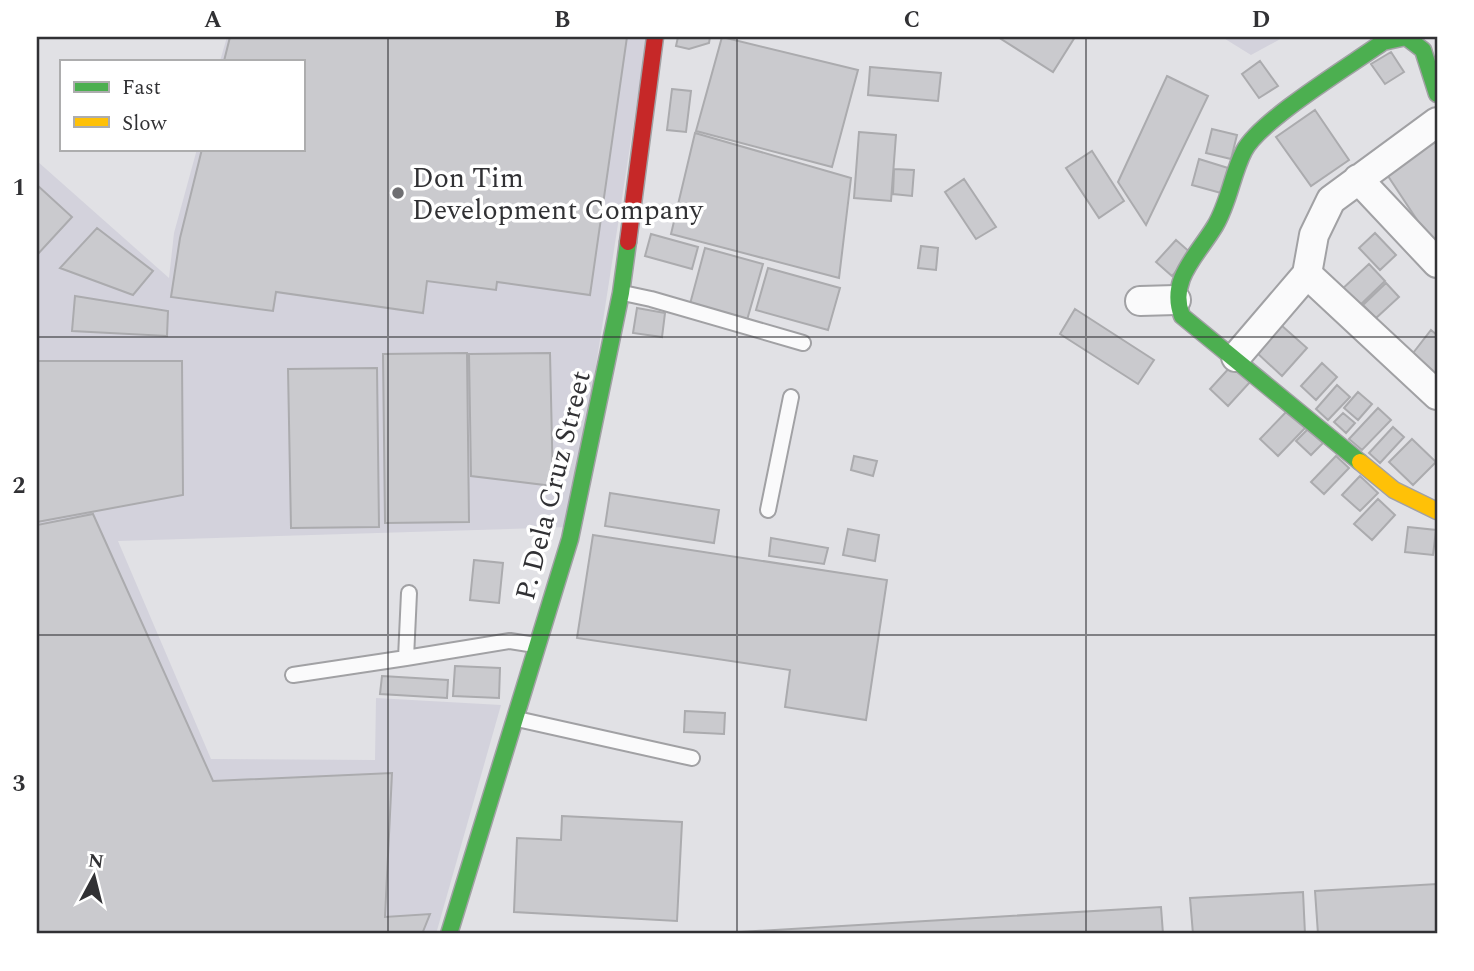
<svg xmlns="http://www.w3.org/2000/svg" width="1474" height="971" viewBox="0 0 1474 971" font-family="Spectral,serif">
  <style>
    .built { fill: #d3d2dc }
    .building { fill: #cacace; stroke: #ababae; stroke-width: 2 }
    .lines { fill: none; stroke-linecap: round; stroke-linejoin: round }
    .lane-casing { stroke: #a1a1a4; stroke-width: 18 }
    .street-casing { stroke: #a1a1a4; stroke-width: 32 }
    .fast-casing { stroke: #a1a1a4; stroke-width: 19 }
    .slow-casing { stroke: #a1a1a4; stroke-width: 19 }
    .jam-casing { stroke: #a1a1a4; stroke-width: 19 }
    .lane { stroke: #fafafb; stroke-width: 14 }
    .street { stroke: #fafafb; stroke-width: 28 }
    .fast { stroke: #4caf50; stroke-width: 16 }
    .slow { stroke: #ffc107; stroke-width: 16 }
    .jam { stroke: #c62828; stroke-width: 16 }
    .grid { fill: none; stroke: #313134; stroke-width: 2; stroke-opacity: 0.55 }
    .poi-dot { fill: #6f6f72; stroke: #fff; stroke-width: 2.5 }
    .labels { text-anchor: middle; stroke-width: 7; stroke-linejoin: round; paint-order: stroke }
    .poi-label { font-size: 28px; fill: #313134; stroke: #fff; text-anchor: start }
    .street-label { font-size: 28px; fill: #313134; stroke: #fff }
    .neatline { fill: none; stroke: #313134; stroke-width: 2.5 }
    .grid-label { font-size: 23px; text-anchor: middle; font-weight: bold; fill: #313134 }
  </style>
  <rect width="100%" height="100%" fill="#e1e1e5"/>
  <!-- built -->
  <path class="built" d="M227 37H647L571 527 118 541 211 759 375 760 376 698 501 705 436 934H37V161L169 278 174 233 197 149H303V61H220Z
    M1222 37H1284L1251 55Z"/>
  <!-- building -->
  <path class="building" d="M230 37H627L590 295 497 282 496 290 427 281 423 313 276 292 273 311 171 297 180 238 202 149H303V61H224Z
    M678 37H710L709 43 689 49 676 46Z
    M722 37 858 70 832 167 696 131Z
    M998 37H1075L1053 72Z
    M1391 52 1404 72 1385 84 1371 64Z
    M1260 61 1278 86 1259 98 1242 74Z
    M870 67 941 73 938 101 868 95Z
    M1167 76 1208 96 1146 225 1118 182Z
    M672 89 691 91 686 132 667 130Z
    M1315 110 1349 160 1311 186 1276 137Z
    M1212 129 1237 135 1231 159 1206 153Z
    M859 132 896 135 891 201 854 198Z
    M695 133 851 178 839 278 671 234Z
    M1437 141V250L1386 173Z
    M1092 151 1124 201 1099 218 1066 168Z
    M1199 159 1228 168 1221 193 1192 185Z
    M894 169 914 170 912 196 893 194Z
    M964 179 996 227 976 239 945 192Z
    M37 185 72 217 37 255Z
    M97 228 153 271 133 295 60 268Z
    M1375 233 1396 255 1380 270 1359 248Z
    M651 234 698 247 692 269 645 256Z
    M1176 240 1192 254 1172 276 1156 262Z
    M921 246 938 248 936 270 918 268Z
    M705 248 763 264 747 320 690 304Z
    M1369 264 1385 281 1356 309 1339 292Z
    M768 268 840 288 828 330 756 310Z
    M1386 283 1399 297 1376 318 1363 305Z
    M75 296 168 311 167 336 72 331Z
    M637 308 665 313 662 337 633 333Z
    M1075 309 1154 360 1138 384 1060 334Z
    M1281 325 1307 348 1282 376 1256 352Z
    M1431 330 1437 335V378L1410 357Z
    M467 353 469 522 385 523 383 354Z
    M550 353 553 486 471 476 469 354Z
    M37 361H182L183 495 37 522Z
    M1322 363 1337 377 1316 400 1301 386Z
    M1232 365 1250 382 1228 406 1210 389Z
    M377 368 379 527 291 528 288 369Z
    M1337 385 1350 397 1328 420 1316 409Z
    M1358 392 1372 404 1358 420 1344 408Z
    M1378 408 1391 420 1362 450 1349 439Z
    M1288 410 1306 427 1278 456 1260 439Z
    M1343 413 1355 423 1346 433 1334 422Z
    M1393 427 1404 437 1380 463 1369 453Z
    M1308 429 1323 443 1311 455 1296 441Z
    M1412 439 1436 462 1413 485 1389 462Z
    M854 456 877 461 873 476 851 470Z
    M1336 456 1349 468 1324 494 1311 482Z
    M1360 476 1378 493 1360 511 1342 495Z
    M610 493 719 510 714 543 605 526Z
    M1378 499 1395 515 1372 540 1354 524Z
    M93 514 213 781 392 773 385 917 430 914 422 934H37V525Z
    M1408 527 1436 530 1433 555 1405 552Z
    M848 529 879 535 875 561 843 555Z
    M593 535 887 580 866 720 785 707 790 670 577 638Z
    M771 538 828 548 824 564 769 556Z
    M474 560 503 563 499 603 470 600Z
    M455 666 500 668 499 698 453 696Z
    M382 676 448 680 447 698 380 694Z
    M685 711 725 713 724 734 684 732Z
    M562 816 682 822 677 921 514 912 517 838 561 840Z
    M1437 884V934H1318L1315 891Z
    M1303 892 1305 934H1193L1190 898Z
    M1161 907 1163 934H707Z"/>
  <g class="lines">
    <!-- lane casing -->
    <g class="lane-casing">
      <path id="lane" d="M623 293 651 299 803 343
        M768 510 791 397
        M409 593 406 658 510 641 535 645
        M293 675 406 658
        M517 719 692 758"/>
    </g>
    <!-- street casing -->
    <g class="street-casing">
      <path id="street" d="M1358 179 1437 263
        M1307 274 1437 395
        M1140 301 1176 300
        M1236 357 1307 274 1314 235 1331 200 1437 122"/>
    </g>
    <!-- fast casing -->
    <g class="fast-casing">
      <path id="fast" d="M1360 462 1182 316C1168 280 1197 256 1215 226 1229 203 1232 174 1244 151 1260 120 1351 65 1383 42L1406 37 1423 50 1437 94
        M449 934 570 539 621 293 628 242"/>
    </g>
    <!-- slow casing -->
    <g class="slow-casing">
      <path id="slow" d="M1360 462 1394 490 1437 511"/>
    </g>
    <!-- jam casing -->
    <g class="jam-casing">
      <path id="jam" d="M628 242 655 37"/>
    </g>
    <!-- lane -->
    <use href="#lane" class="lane"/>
    <!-- street -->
    <use href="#street" class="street"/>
    <!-- fast -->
    <use href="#fast" class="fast"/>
    <!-- slow -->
    <use href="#slow" class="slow"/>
    <!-- jam -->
    <use href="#jam" class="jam"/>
  </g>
  <!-- grid -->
  <path class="grid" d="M388 37V934M737 37V934M1086 37V934M37 337H1437M37 635H1437"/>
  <!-- markers -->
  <circle class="poi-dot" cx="398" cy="193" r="7"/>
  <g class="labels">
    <!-- poi labels -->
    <g class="poi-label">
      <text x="412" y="187">Don Tim<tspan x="412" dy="32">Development Company</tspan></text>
    </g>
    <!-- street labels -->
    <g class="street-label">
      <text transform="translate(552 485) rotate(-76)" y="10">P. Dela Cruz Street</text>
    </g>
  </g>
  <!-- border -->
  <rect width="1474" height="971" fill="none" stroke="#ffffff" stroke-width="77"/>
  <!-- legend -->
  <rect x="60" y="60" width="245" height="91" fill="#ffffff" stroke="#adadae" stroke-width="2"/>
  <rect x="74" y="82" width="35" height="10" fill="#4caf50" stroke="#adadae" stroke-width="2"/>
  <text x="122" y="94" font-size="21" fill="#313134">Fast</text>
  <rect x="74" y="117" width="35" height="10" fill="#ffc107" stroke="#adadae" stroke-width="2"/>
  <text x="122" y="130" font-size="21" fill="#313134">Slow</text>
  <!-- north arrow -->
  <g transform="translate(94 877) rotate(7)" stroke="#ffffff" stroke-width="5" paint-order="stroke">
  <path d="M0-5L12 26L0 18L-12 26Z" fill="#313134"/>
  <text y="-10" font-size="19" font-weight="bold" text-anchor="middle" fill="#313134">N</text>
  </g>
  <rect x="38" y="38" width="1398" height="894" class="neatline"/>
  <g class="grid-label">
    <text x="213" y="27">A</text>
    <text x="562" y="27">B</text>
    <text x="912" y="27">C</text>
    <text x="1261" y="27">D</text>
    <text x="19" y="195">1</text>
    <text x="19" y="493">2</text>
    <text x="19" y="791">3</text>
  </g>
</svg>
